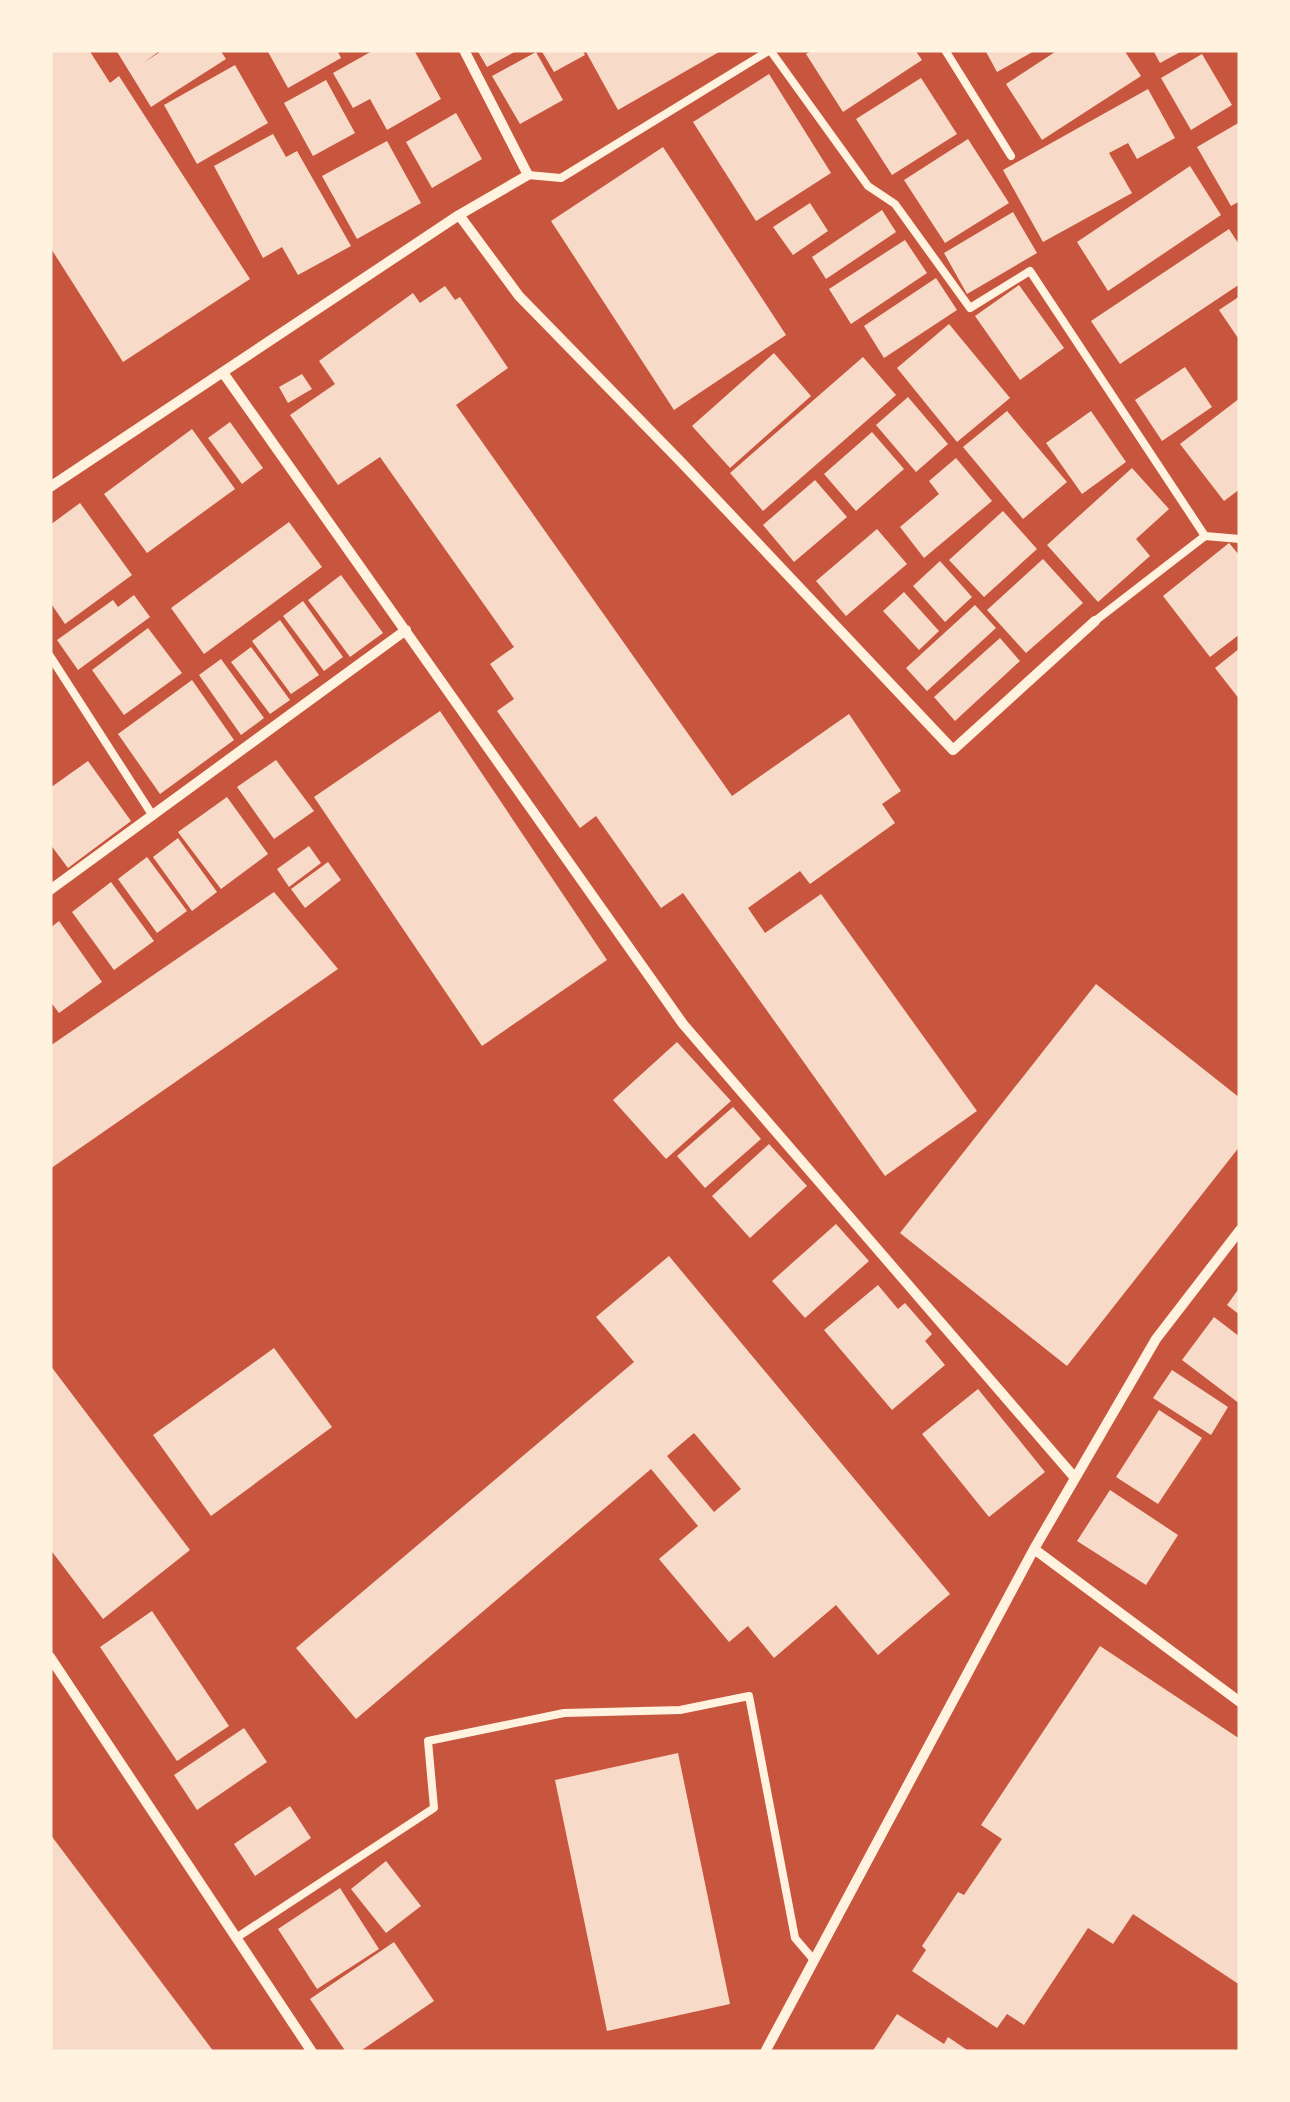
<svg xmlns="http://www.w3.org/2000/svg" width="1290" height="2102" viewBox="0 0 1290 2102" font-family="Roboto,sans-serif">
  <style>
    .building { fill: #f7dbc8; fill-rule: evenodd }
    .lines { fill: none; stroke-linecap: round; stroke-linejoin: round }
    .service { stroke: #fff3e0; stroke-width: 8 }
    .minor { stroke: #fff3e0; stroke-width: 10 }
  </style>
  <rect width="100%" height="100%" fill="#c8553d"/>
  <!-- building -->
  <path class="building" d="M50 50H89L110 83 119 76 250 279 123 362 50 247Z
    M116 50H161L143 63 163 50H220L226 59 151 107Z
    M267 50H337L341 58 288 88Z
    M374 50H414L441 99 387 130 370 99 353 108 333 73Z
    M477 50H518L487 67Z
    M541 50H582L585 55 554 72Z
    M585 50H718L719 52 618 110Z
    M813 50H915L922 60 843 112 806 54Z
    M985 50H1036L997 72Z
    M1058 50H1124L1141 76 1042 140 1006 84Z
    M1153 50H1184L1160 63Z
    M536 52 563 100 520 124 492 76Z
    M1202 54 1232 105 1191 130 1161 78Z
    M235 65 268 123 197 164 164 105Z
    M769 74 831 173 756 221 693 122Z
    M921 78 957 134 892 175 856 119Z
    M326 80 355 133 313 156 284 103Z
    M1148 89 1175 138 1137 159 1128 143 1109 153 1132 193 1043 242 1003 170Z
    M456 113 482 159 432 188 406 142Z
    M1240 122V201L1231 206 1197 147Z
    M273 134 286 157 297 151 351 246 298 275 282 247 263 258 214 166Z
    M968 139 1009 203 945 243 904 180Z
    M387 141 421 203 357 239 322 176Z
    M663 147 786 335 674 410 551 221Z
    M1190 166 1221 215 1108 291 1077 242Z
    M810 203 828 231 793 255 773 227Z
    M882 210 896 232 826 279 812 257Z
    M1013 212 1037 253 967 294 944 253Z
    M1229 229 1240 246V284L1120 364 1091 321Z
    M905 240 927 273 851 324 829 289Z
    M936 278 957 310 884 358 864 326Z
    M1019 285 1064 348 1020 380 975 316Z
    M445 286 455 300 460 297 508 368 456 405 732 796 849 714 901 791 882 804 895 823 810 884 800 871 748 908 765 933 821 894 977 1111 885 1176 683 893 661 908 596 816 580 828 497 711 514 699 490 664 514 647 380 457 338 485 290 415 335 384 319 361 413 293 420 303Z
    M1240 296V341L1219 310Z
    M949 324 1010 398 957 442 897 368Z
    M774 353 811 396 730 468 692 426Z
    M863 357 896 395 763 511 730 473Z
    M1185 367 1212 407 1162 441 1135 400Z
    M302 374 312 389 288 403 279 387Z
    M908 397 948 444 916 472 876 425Z
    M1240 398V489L1224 501 1180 444Z
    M1007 411 1067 482 1023 519 963 447Z
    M1091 411 1126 462 1082 494 1046 443Z
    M230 422 263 468 242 484 208 438Z
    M192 429 235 489 147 553 104 494Z
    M872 432 904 469 856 511 824 474Z
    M956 458 992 501 924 558 900 527 939 494 929 481Z
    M1132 468 1169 509 1136 539 1150 556 1098 602 1047 545Z
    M815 480 847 517 794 562 763 525Z
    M80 503 132 575 65 624 50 602V525Z
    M1003 511 1037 549 984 597 949 560Z
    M289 522 322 567 204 654 171 608Z
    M877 529 907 564 846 616 816 581Z
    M1229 543 1240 556V634L1210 657 1163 596Z
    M1043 559 1083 603 1026 653 987 610Z
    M940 561 972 597 945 622 913 586Z
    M341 575 383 633 350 657 308 600Z
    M904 592 939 631 919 650 883 611Z
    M134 595 150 617 78 670 57 640 113 600 118 607Z
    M303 601 343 657 324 671 283 616Z
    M975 605 996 628 927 691 906 668Z
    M280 620 319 675 291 694 252 641Z
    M148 628 182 673 124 715 92 670Z
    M1000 638 1020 661 955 721 934 697Z
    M251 647 290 700 270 714 231 662Z
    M1240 648V700L1215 668Z
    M221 659 264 718 241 735 199 675Z
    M192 680 234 740 160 794 118 734Z
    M440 711 607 960 482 1046 314 797Z
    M276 760 314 811 274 839 237 787Z
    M88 761 131 821 68 868 50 844V788Z
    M227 797 268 854 221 889 178 832Z
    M178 838 217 892 192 911 153 857Z
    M309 846 321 863 289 887 277 869Z
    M147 857 187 911 157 933 118 879Z
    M328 862 341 880 305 908 291 889Z
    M111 882 154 941 114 970 72 912Z
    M274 892 338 969 50 1169V1046Z
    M59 921 102 982 59 1013 50 1001V928Z
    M1096 984 1240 1098V1146L1067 1366 900 1233Z
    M677 1042 731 1101 666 1159 613 1100Z
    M733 1107 761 1139 705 1188 677 1156Z
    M769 1144 807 1186 750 1238 712 1196Z
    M836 1224 869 1261 805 1318 772 1281Z
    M669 1256 950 1594 878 1655 836 1605 774 1658 748 1626 729 1642 659 1559 698 1526 651 1469 356 1719 296 1648 634 1362 596 1317ZM694 1433 741 1489 714 1512 667 1456Z
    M878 1285 898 1309 905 1303 932 1334 925 1341 945 1365 892 1410 824 1330Z
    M1240 1287V1315L1227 1305Z
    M1214 1317 1240 1337V1404L1182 1360Z
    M274 1348 332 1427 211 1516 153 1435Z
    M50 1365 190 1550 103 1619 50 1549Z
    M1172 1370 1228 1407 1211 1435 1153 1398Z
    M978 1389 1045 1472 989 1517 922 1434Z
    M1159 1410 1202 1438 1158 1504 1116 1477Z
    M1110 1490 1178 1535 1146 1585 1077 1541Z
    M152 1611 229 1726 177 1761 100 1647Z
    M1100 1646 1240 1739V1985L1133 1914 1113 1944 1088 1928 1024 2025 1007 2014 997 2028 912 1971 926 1950 922 1946 958 1892 964 1895 1002 1839 981 1825Z
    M244 1728 267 1762 197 1810 174 1775Z
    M678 1753 730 2004 607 2031 555 1780Z
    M290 1806 311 1838 255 1876 234 1844Z
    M50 1834 214 2052H54L50 2047Z
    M386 1861 421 1906 386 1933 351 1889Z
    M340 1888 379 1949 317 1989 278 1929Z
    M394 1942 434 2001 359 2052H346L310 1999Z
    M897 2014 944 2044 948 2037 970 2052H872Z"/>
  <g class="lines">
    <!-- service -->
    <path class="service" d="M770 50 868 186 895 204 970 308 1030 271 1205 536
      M945 50 1011 156
      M528 175 561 178 770 50
      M1095 621 1205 536 1240 539
      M50 656 153 816
      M236 1938 434 1808 428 1741 564 1713 680 1710 749 1696 795 1938 813 1959"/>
    <!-- minor -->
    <path class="minor" d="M459 215 519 296 682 463 953 750 1095 621
      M224 374 683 1024 1075 1478
      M50 487 459 215 528 175 464 50
      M50 890 406 630
      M1034 1549 1240 1702
      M50 1657 312 2052
      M765 2052 1034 1549 1156 1339 1240 1230"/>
  </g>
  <!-- border -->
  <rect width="1290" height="2102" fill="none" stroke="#fff3e0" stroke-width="105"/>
</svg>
